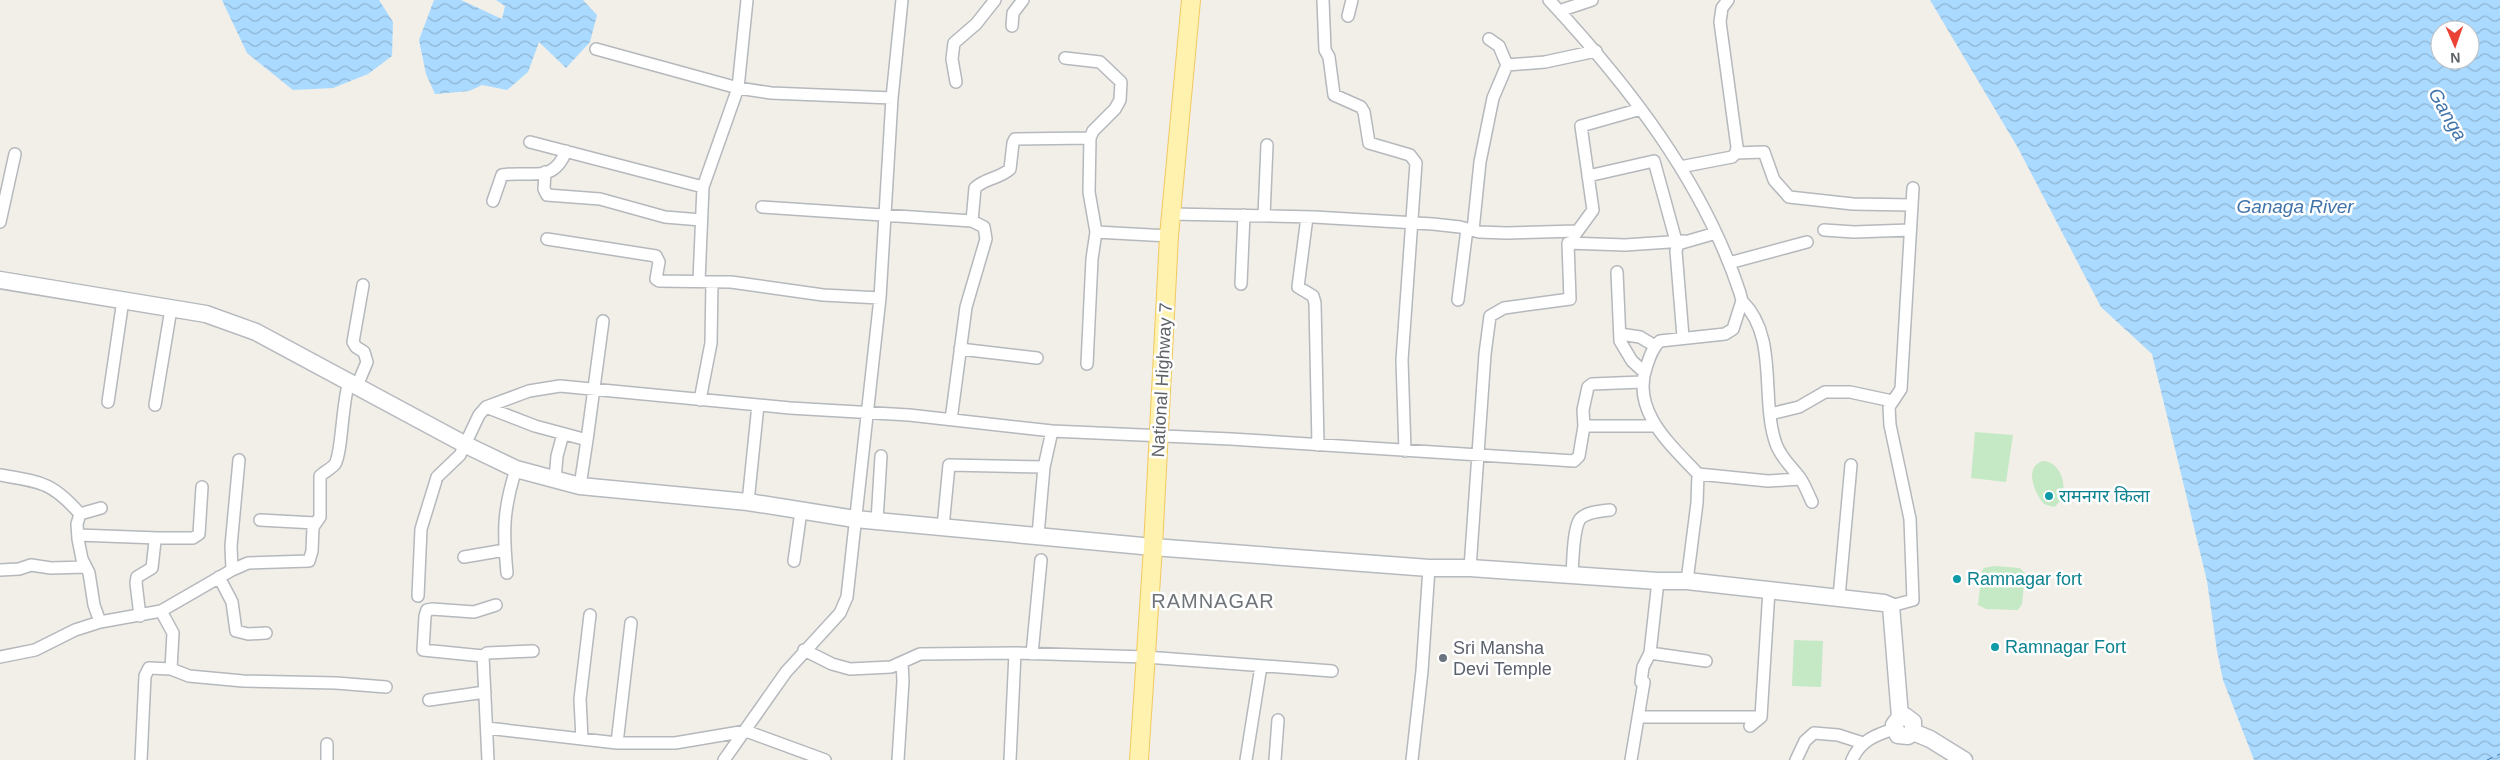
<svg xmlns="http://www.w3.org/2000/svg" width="2500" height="760" viewBox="0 0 2500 760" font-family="Helvetica,'Noto Sans Devanagari',sans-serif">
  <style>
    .green { fill: #c5e8c5 }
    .water { fill: url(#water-waves); fill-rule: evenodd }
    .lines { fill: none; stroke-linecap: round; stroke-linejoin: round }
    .ferry { stroke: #4174aa; stroke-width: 1; stroke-dasharray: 6 5; stroke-linecap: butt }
    .minor-casing { stroke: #b5b8bc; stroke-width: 14 }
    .secondary-casing { stroke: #b6babf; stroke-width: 19 }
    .primary-casing { stroke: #f2c960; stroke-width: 20 }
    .minor { stroke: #fff; stroke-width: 11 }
    .secondary { stroke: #fff; stroke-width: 16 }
    .primary { stroke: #fff2af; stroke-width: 18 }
    .culture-dot { fill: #0f9aa8; stroke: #fff; stroke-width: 2 }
    .worship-dot { fill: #6b7280; stroke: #fff; stroke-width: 2 }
    .labels { text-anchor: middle; stroke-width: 5; stroke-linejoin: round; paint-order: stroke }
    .street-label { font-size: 18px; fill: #5f6368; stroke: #fff }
    .culture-label { font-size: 18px; fill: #0d838f; stroke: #fff; text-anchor: start }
    .worship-label { font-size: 18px; fill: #5b616d; stroke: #fff; text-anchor: start }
    .water-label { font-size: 19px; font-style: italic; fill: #4174aa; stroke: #fff }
    .quarter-label { font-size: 20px; letter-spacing: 1px; fill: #70757a; stroke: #fff }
  </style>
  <defs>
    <pattern id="water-waves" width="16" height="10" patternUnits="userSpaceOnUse" patternTransform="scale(1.25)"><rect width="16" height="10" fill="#aadaff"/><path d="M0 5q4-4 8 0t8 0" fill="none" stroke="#8eb4d2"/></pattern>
  </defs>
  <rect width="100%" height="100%" fill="#f1efe8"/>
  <!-- green -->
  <path class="green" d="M1975 432 2013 435 2006 482 1971 478Z
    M2043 461C2064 462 2071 496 2054 507L2044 504C2035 494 2023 467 2043 461Z
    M1994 566 2020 568 2025 574 2022 604 2018 610 1986 609 1978 605 1982 571 1984 568Z
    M1794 640 1823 641 1821 687 1792 686Z"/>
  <!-- water -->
  <path class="water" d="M222 0H379L393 22 392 56 368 74 333 88 293 90 247 53Z
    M434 0H461L502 19 505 6 496 0H583L597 15 590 42 566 68 539 42 528 72 507 90 482 85 469 91 435 94 426 74 419 40Z
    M1930 0H2500V760H2254L2223 680 2217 651 2207 581 2152 354 2101 307 2018 148ZM2440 30H2470V60H2440Z"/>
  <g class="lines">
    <!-- ferry -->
    <path class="ferry" d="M2487 760 2500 754"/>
    <!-- minor casing -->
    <g class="minor-casing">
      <path id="minor" d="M1323 0 1325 50 1329 57 1334 95 1361 107 1364 112 1369 143 1410 155 1416 163 1402 360 1405 451
        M1549 0C1628 85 1703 181 1740 293L1742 301 1733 329 1725 334 1660 341C1653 347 1650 356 1647 365 1630 410 1670 444 1698 474L1697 503 1687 581
        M1559 11 1592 0
        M1348 16 1352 0
        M1012 26 1013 13 1023 0
        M1489 39 1499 46 1507 65 1545 62 1596 51
        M596 49 738 88 771 93 892 98
        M1065 58 1100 62 1121 82 1120 100 1115 109 1093 131 1090 138 1089 192 1096 232 1092 259 1087 364
        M956 82 952 59 954 43 976 24 995 0
        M530 142 703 187
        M1736 153 1764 152 1774 180 1789 197 1853 204 1912 205
        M1680 167 1732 157 1736 153 1737 147 1720 22 1722 8 1728 0
        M545 172 544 189 547 195 600 199 665 217 701 220
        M1588 176 1654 161 1676 241
        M493 201 502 175C530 170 553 185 566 151
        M762 207 972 221 984 227 986 239 966 307 951 420
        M1171 214 1314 217 1433 224 1460 227 1479 232 1506 233 1577 231
        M1264 216 1267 145
        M1307 217 1298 287 1313 296 1315 303 1318 445
        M972 221 975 188C985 178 999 179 1010 169L1013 143 1015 139 1090 138
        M0 222 15 154
        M1473 230 1480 162 1493 98 1507 65
        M1824 230 1854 232 1910 230
        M1096 232 1169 236
        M1574 236 1593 210 1581 126 1641 109
        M547 239 656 256 659 262 656 279 659 281 731 282 823 295 880 298
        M1729 263 1807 242
        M1617 272 1620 341 1632 361 1644 372
        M699 281 703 187 738 88 747 0
        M1241 284 1244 215
        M1458 300 1467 229
        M1742 301C1779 337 1760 399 1776 444 1781 458 1791 466 1800 478 1805 485 1808 494 1812 502
        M1620 334 1640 337 1655 346
        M1683 337 1676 251 1678 244 1716 233
        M960 349 1037 358
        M357 386 367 362 364 352 356 347 353 342 363 285
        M700 400 711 343 712 282
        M108 402 123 300
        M155 405 171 309
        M486 407 535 426 587 440 580 486
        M1770 414 1799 407 1825 392H1850L1892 401
        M1584 426 1583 410 1588 387 1592 384 1642 382
        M587 440 603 321
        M1698 474 1768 481 1800 479
        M0 475C41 482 52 482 80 514
        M555 479 557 456 563 434
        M748 502 758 405
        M260 520 315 523
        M877 521 881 456
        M943 527 949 465 1044 467
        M78 535 158 538
        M1038 535 1044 467 1052 431
        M464 557 505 550
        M794 561 801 511
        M1470 568 1485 354 1490 316 1504 308 1570 299 1568 243 1625 245 1684 241
        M0 570 19 569 31 565 51 568 85 567
        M232 570 231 546 239 460
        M507 573C503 531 503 510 516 469
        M1572 574C1573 561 1573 529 1580 519 1586 512 1601 511 1610 510
        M219 577 232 602 236 631 248 634 266 633
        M418 596 421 529 437 477 460 455 479 415 486 407 529 391 560 386 790 408 909 415 1052 431 1231 439 1574 461 1579 456 1584 426H1654
        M1839 597 1851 465
        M1891 606 1913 600 1910 519 1890 425 1889 407 1901 389 1913 188
        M161 611 173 633 171 669
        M140 616 136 583 137 577 152 568 155 541 158 538H193L199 534 202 487
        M100 622 94 605 89 573 82 559 78 539 77 524 80 514 101 508
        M804 650 832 664 850 669 891 667 920 654 1015 653 1146 657 1332 671
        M1650 653 1706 661
        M1032 654 1041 560
        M483 656 423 650 425 616 427 610 432 609 474 612 496 605
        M0 657 35 650 75 630 100 622 161 611 232 570 248 563 309 561 312 551 313 527 320 517V476C324 472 331 469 335 464 342 453 342 402 349 382
        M429 700 485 692
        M1638 717H1761
        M1750 726 1761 717 1769 590
        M487 728 617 743H675L746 731 825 760
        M582 739 580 699 590 615
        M617 743 631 623
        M327 744V760
        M141 760 145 676 149 668 171 669 189 676 243 681 336 683 386 687
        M488 760 483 656 487 653 533 651
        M724 760 786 672 840 613 847 597 880 298 892 98 902 0
        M898 760 903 681 902 662
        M1010 760 1015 653
        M1246 760 1261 666
        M1275 760 1278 720
        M1412 760 1422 671 1429 568
        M1631 760 1644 682H1641L1643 667 1650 653 1658 581
        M1796 760 1805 741 1814 733 1838 735 1863 743
        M1852 760C1860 741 1875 735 1894 729"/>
    </g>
    <!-- secondary casing -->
    <g class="secondary-casing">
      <path id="secondary" d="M0 280 206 314 256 332 466 445 516 469 580 486 748 502 855 519 1153 547 1429 568H1470L1658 581H1687L1884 603 1891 606 1900 717 1894 725 1898 735 1908 736 1913 732V722L1905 716 1900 717
        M1913 732 1930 739 1964 760"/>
    </g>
    <!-- primary casing -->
    <g class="primary-casing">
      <path id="primary" d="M1139 760 1153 547 1169 236 1191 0"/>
    </g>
    <!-- minor -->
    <use href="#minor" class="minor"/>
    <!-- secondary -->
    <use href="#secondary" class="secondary"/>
    <!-- primary -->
    <use href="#primary" class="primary"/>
  </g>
  <!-- markers -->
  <g class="culture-dot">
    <circle cx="2049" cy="496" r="5"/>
    <circle cx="1957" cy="579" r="5"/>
    <circle cx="1995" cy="647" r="5"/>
  </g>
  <circle class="worship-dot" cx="1443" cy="658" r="5"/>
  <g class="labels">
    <!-- street labels -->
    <g class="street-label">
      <text transform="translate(1162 380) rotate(-87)" y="6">National Highway 7</text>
    </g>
    <!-- culture labels -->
    <g class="culture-label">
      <text x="2059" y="502">रामनगर किला</text>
      <text x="1967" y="585">Ramnagar fort</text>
      <text x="2005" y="653">Ramnagar Fort</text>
    </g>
    <!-- worship labels -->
    <g class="worship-label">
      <text x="1453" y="654">Sri Mansha<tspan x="1453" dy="21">Devi Temple</tspan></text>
    </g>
    <!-- water labels -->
    <g class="water-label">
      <text transform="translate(2448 114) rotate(60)" y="7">Ganga</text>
      <text x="2295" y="213">Ganaga River</text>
    </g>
    <!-- quarter labels -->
    <g class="quarter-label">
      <text x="1213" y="608">RAMNAGAR</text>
    </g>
  </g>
  <!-- north arrow -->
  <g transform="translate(2455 45) rotate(178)"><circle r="24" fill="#ffffff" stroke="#bfc1c3"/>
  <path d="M0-4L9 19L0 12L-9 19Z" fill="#ea4335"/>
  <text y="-8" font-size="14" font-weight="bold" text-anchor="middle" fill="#5f6368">N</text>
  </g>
</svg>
